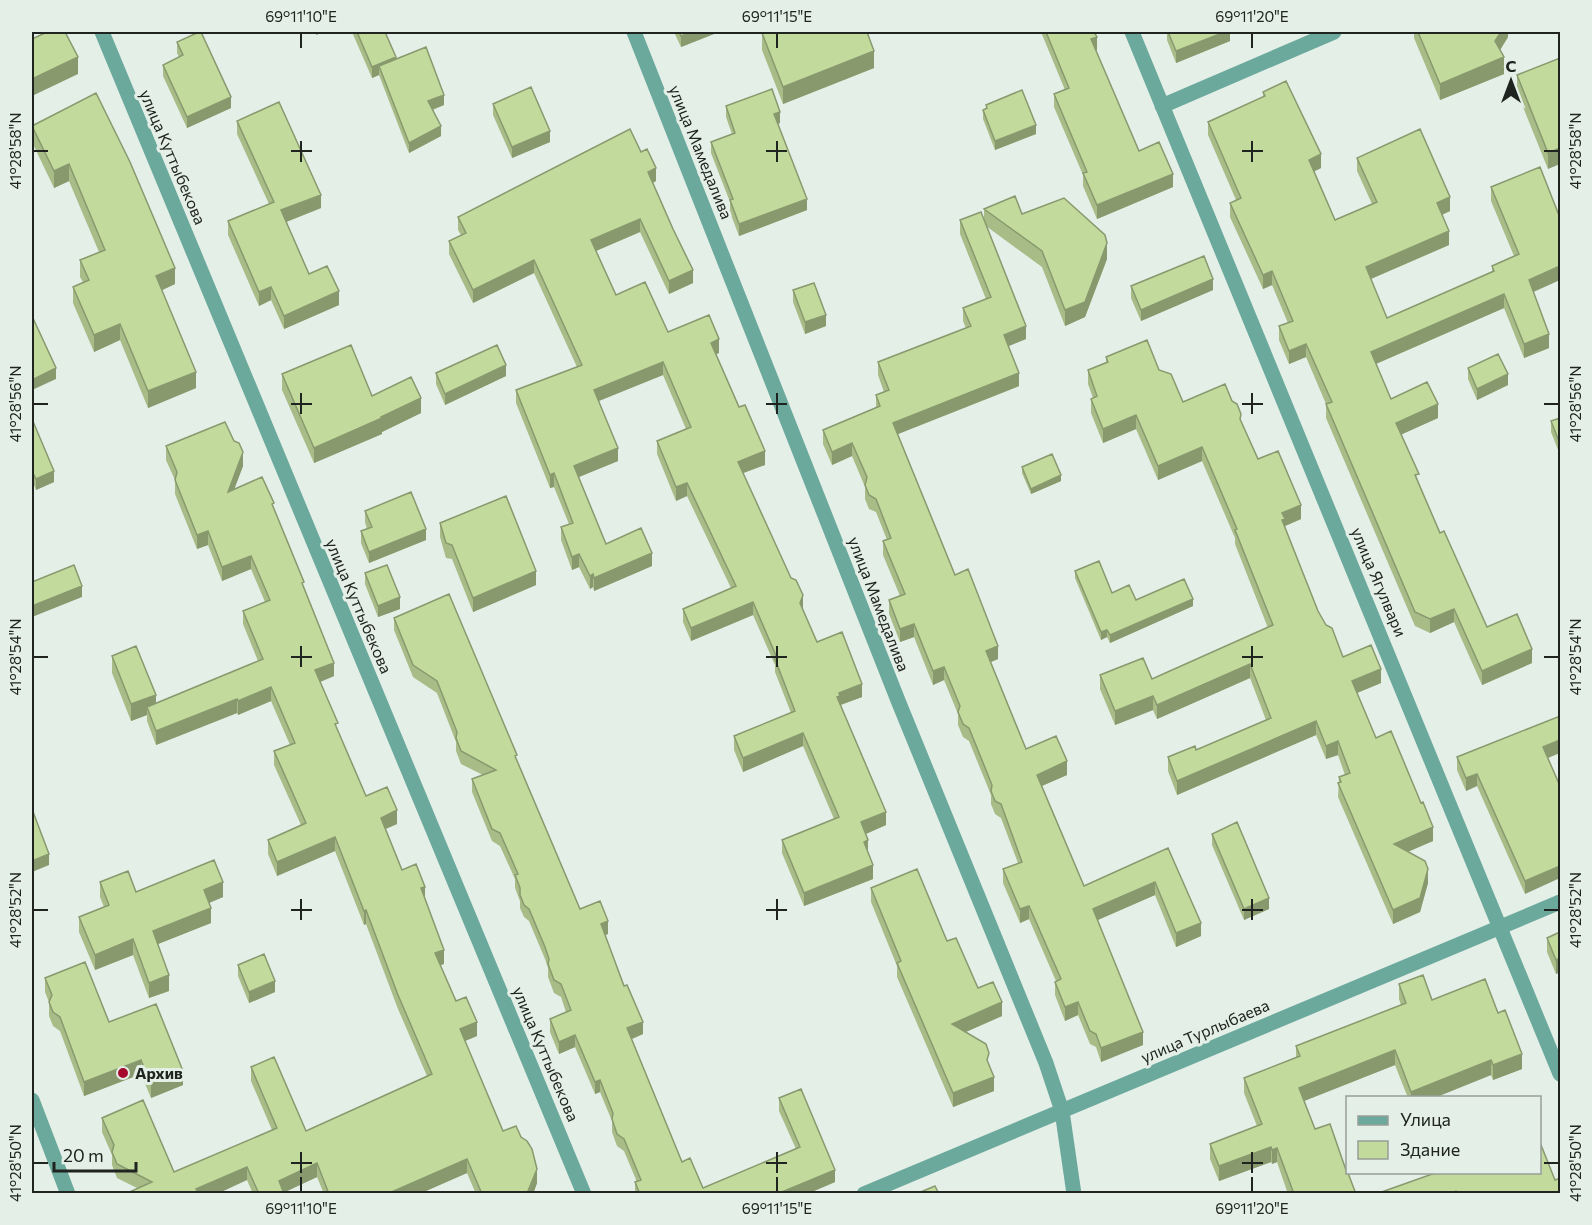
<svg xmlns="http://www.w3.org/2000/svg" width="1592" height="1225" viewBox="0 0 1592 1225" font-family="Commissioner,sans-serif">
  <style>
    .lines { fill: none; stroke-linecap: round; stroke-linejoin: round }
    .minor { stroke: #6ca99d; stroke-width: 15 }
    .wall { fill: #a7bc87 }
    .shaded-wall { fill: #88996e }
    .building { fill: #c2db9d; stroke: #88996e; stroke-width: 1.5 }
    .ticks { fill: none; stroke: #202421; stroke-width: 2 }
    .poi-dot { fill: #a5092c; stroke: #e4efe7; stroke-width: 2 }
    .labels { text-anchor: middle; stroke-width: 6; stroke-linejoin: round; paint-order: stroke }
    .street-label { font-size: 16px; fill: #202421; stroke: #e4efe7 }
    .poi-label { font-size: 16px; font-weight: bold; fill: #202421; stroke: #e4efe7; text-anchor: start }
    .neatline { fill: none; stroke: #202421; stroke-width: 2 }
    .ticks-label { font-size: 15px; text-anchor: middle; fill: #202421 }
  </style>
  <rect width="100%" height="100%" fill="#e4efe7"/>
  <g class="lines">
    <!-- minor -->
    <path class="minor" d="M102 32 584 1194
      M634 32 899 703 1046 1063 1062 1111 1074 1194
      M1132 32 1560 1074
      M1162 106 1334 32
      M32 1100 68 1194
      M864 1194 1560 902"/>
  </g>
  <!-- wall -->
  <path class="wall" d="M352 32H385L396 59 444 105 433 110 441 136 409 153 379 75 372 78Z
    M674 32H719L681 47Z
    M1041 32H1094L1096 51 1139 151 1173 187 1097 219 1083 186V175L1054 107V94L1065 90Z
    M1167 32H1230V41L1176 63 1167 40Z
    M1414 32H1508V37L1500 50 1504 74 1440 100 1414 38Z
    M762 33 874 68 783 104 762 50Z
    M177 42 231 108 187 128 163 76V65L179 57 177 53Z
    M1560 58 1548 169 1517 92V75Z
    M1263 92 1321 168 1314 171 1335 220 1372 204 1357 171V158L1450 211 1442 215 1449 245 1371 279 1387 318 1492 272V266L1514 256 1491 201V187L1540 167 1533 292 1549 348 1524 358 1504 308 1376 364 1391 399 1438 418 1401 434 1419 483 1440 533 1487 627 1532 663 1482 685 1454 622 1430 633 1415 626 1326 418V404L1306 357 1289 364 1279 340V326L1288 323 1272 285 1263 289 1230 217V203L1236 200 1208 135V122L1263 97Z
    M96 93 175 284 162 290 196 388 148 408 120 340 94 352 73 303V287L83 282 80 277V260L99 252 69 181 54 188 32 142V125Z
    M493 104 550 142 512 158 493 115Z
    M986 105 1036 134 995 150 983 119V110L986 109Z
    M726 106 780 123 778 124 807 210 739 236 730 212V202L711 153V142L732 134 726 117Z
    M237 121 321 208 286 222 309 274 339 305 284 329 271 300 259 306 228 235V221L269 204 237 134Z
    M641 152 656 181 653 183 693 283 669 294 640 232 596 251 616 295 668 332 719 353 716 354 765 465 743 473 817 642 862 697 841 705 886 825 866 834 868 853 873 879 804 906 782 853V840L834 819 803 746 743 772 734 750V736L791 713 775 672V665L753 615 691 641 683 622V609L731 588 687 496 676 501 657 454V441L686 429 663 375 598 401 618 461 579 477 606 544 652 566 594 591 593 587 590 589 579 567 572 570 561 540V527L569 524 554 487 550 488 516 403V390L577 367 534 273 473 303 449 254V241L461 235 458 230V217Z
    M984 209 1022 214 1107 259 1085 317 1065 326 1042 267 986 226 1026 339 1008 346 1019 386 898 434 955 575 998 659 991 662 1026 749 1067 775 1042 786 1084 886 1168 848 1201 936 1176 947 1155 895 1098 920 1143 1045 1101 1062 1096 1047 1090 1044 1078 1015 1065 1021 1055 995V982L1056 981 1029 919 1020 923 1003 883V869L1018 863 1001 818 995 814 991 804V795L969 741 963 737 958 725V714L944 680 933 685 914 637 900 642 889 614V600L900 596 883 555V541L887 540 876 512 869 509 865 499V487L852 456 832 465 823 444V430L876 408V395L884 392 878 375V362L966 328 963 321V308L986 299 960 234V220H984Z
    M1131 286 1213 290 1141 321 1131 298Z
    M793 290 826 326 805 334 793 302Z
    M1106 357 1159 370 1183 402 1241 421 1258 459 1301 519 1285 526 1318 611 1343 657 1381 683 1357 693 1376 738 1433 841 1408 851 1428 883 1420 912 1393 924 1338 797 1339 777 1345 775 1338 755 1326 759 1316 735 1177 795 1168 771V757L1196 750 1266 720 1250 678 1157 719 1153 710 1115 725 1100 689V675L1152 679 1268 628 1235 544V538L1202 461 1158 480 1136 429 1103 443 1091 413V399L1093 398 1088 384V370L1106 362Z
    M1468 368 1508 385 1477 400 1468 379Z
    M436 373 506 376 445 405 436 384Z
    M282 374 372 396 421 413 382 432V434L314 463 282 390Z
    M1560 418V455L1551 432V421Z
    M32 419 54 482 36 490 34 485 32 486Z
    M166 446 243 466 234 489 274 509 304 589 334 676 320 682 338 731 366 796 397 824 385 829 402 870 425 899 444 964 440 965 456 1001 477 1036 465 1041 503 1131 537 1183 533 1194H476L467 1173 419 1194H324L317 1177 284 1192V1194H253L247 1180 137 1188 117 1178 112 1165V1155L102 1132V1118L174 1172 272 1130 251 1081V1067L306 1131 427 1076 398 1009 366 924 364 925 335 851 277 876 268 854V840L301 825 274 765V751L290 745 271 701 238 715 237 713 156 745 147 721V715L131 721 112 673V656L156 704 258 661 243 624V611L265 602 251 569 222 581 208 545 197 549 175 494V480L166 460Z
    M1022 467 1061 481 1031 494 1022 473Z
    M365 511 426 540 369 563 361 543V531L367 529 365 522Z
    M440 523 536 585 473 612 452 559 446 558 440 537Z
    M1075 571 1112 593 1136 600 1193 606 1110 643 1107 637 1101 640 1075 578Z
    M365 573 400 609 378 617 365 584Z
    M394 618 517 763 580 909 608 934 605 935 643 1034 632 1039 682 1162 703 1188 796 1149 779 1111V1098L835 1182 807 1194H635V1182H637L624 1151 617 1146 612 1132V1121L600 1092 595 1094 575 1047 559 1054 550 1032V1019L566 1012 561 997 554 993 548 977V968L545 959 529 921 524 917 520 908V901L515 888V879L500 846 492 841 472 792V779L483 775 461 764 456 751V742L437 693 413 677 394 630Z
    M1457 757 1548 758 1525 894 1477 786 1466 791 1457 770Z
    M1212 834 1269 909 1244 920 1212 845Z
    M100 882 136 892 223 897 209 903 211 923 158 944 169 991 149 998 133 955 95 970 79 932V917L104 907 100 897Z
    M871 888 947 941 978 988 1002 1016 966 1032 989 1065 994 1091 953 1107 897 977V966L871 902Z
    M1560 932V972L1556 974 1547 952V938Z
    M238 965 275 992 249 1003 238 976Z
    M45 978 109 1022 183 1085 151 1098 141 1074 84 1096 60 1031 53 1026 49 1016V1002L45 992Z
    M1399 984 1432 1000 1498 1013 1522 1069 1493 1080 1491 1075 1434 1098H1408L1395 1065 1304 1101 1315 1129 1356 1194H1288L1277 1162 1272 1164 1271 1162 1219 1181 1210 1159V1144L1257 1126 1244 1093V1078L1296 1058V1046L1401 1005 1399 999Z"/>
  <!-- shaded-wall -->
  <path class="shaded-wall" d="M316 32H324L316 35Z
    M692 32H719L681 47V36Z
    M1225 32H1230V41L1176 63V51Z
    M1501 32H1508V37L1495 58V41Z
    M1097 37V50L1091 52V39Z
    M874 51V68L783 104V87Z
    M78 57V74L32 96V79Z
    M396 57V68L379 66V75L372 78V67Z
    M1504 57V74L1440 100V84Z
    M444 95V105L428 111V101Z
    M231 97V108L187 128V117Z
    M780 112V123L774 125V114Z
    M1036 125V134L995 150V141Z
    M441 126V136L409 153V143Z
    M550 131V142L512 158V147Z
    M1560 148V164L1548 169V153Z
    M1321 154V168L1309 174V160Z
    M69 164V181L54 188V171Z
    M656 168V181L648 185V172Z
    M1173 174V187L1097 219V205Z
    M321 195V208L281 224V210Z
    M1450 197V211L1437 217V203Z
    M807 199V210L739 236V224Z
    M640 219V232L591 253V240Z
    M1449 231V245L1366 281V267Z
    M1107 243V259L1085 317 1065 326V310Z
    M534 260V273L473 303V290Z
    M1560 266V280L1529 294V280Z
    M175 268V284L156 293V276Z
    M693 270V283L669 294V281Z
    M1272 271V285L1263 289V275Z
    M1213 279V290L1141 321V310Z
    M271 287V300L259 306V292Z
    M339 291V305L284 329V316Z
    M1504 294V308L1371 366V352Z
    M826 315V326L805 334V322Z
    M120 324V340L94 352V335Z
    M1026 326V339L1004 348V335Z
    M1549 334V348L1524 358V344Z
    M719 339V353L711 356V343Z
    M1306 344V357L1289 364V351Z
    M663 362V375L594 403V390Z
    M506 365V376L445 405V394Z
    M56 368V379L32 390V380Z
    M196 372V388L148 408V391Z
    M1019 373V386L893 436V423Z
    M1508 374V385L1477 400V389Z
    M421 398V413L382 432V434L314 463V448Z
    M1438 404V418L1396 437V423Z
    M1136 415V429L1103 443V429Z
    M852 443V456L832 465V452Z
    M1202 447V461L1158 480V466Z
    M618 448V461L574 479V466Z
    M765 451V465L738 475V462Z
    M243 452V466L228 506V492Z
    M54 471V482L36 490V479Z
    M554 473V487L550 488V475Z
    M34 475V485L32 486V476Z
    M1061 475V481L1031 494V489Z
    M687 483V496L676 501V487Z
    M1301 505V519L1285 526 1282 534V513Z
    M426 529V540L369 563V552Z
    M208 531V545L197 549V535Z
    M652 553V566L594 591V578Z
    M579 554V567L572 570V557Z
    M251 556V569L222 581V567Z
    M536 571V585L473 612V598Z
    M593 574V587L590 589V576Z
    M82 586V597L32 617V606Z
    M803 595V609L800 603Z
    M400 597V609L378 617V606Z
    M1193 599V606L1110 643V635Z
    M753 602V615L691 641V628Z
    M1454 609V622L1430 633V619Z
    M914 624V637L900 642V629Z
    M1107 630V637L1101 640V632Z
    M998 646V659L986 664V651Z
    M1532 649V663L1482 685V671Z
    M334 663V676L315 684V670Z
    M1250 664V678L1157 719V705Z
    M944 667V680L933 685V671Z
    M1381 669V683L1352 695V681Z
    M862 684V697L840 705 837 697 839 693Z
    M271 687V701L238 715V701Z
    M156 695V712L147 707V715L131 721V704Z
    M1153 696V710L1115 725V711Z
    M237 699V713L156 745V731Z
    M1316 721V735L1177 795V781Z
    M803 733V746L743 772V758Z
    M1560 740V753L1543 760V747Z
    M1338 741V755L1326 759V746Z
    M1067 761V775L1037 788V775Z
    M1477 774V786L1466 791V778Z
    M397 810V824L381 831V818Z
    M886 812V825L861 836V822Z
    M1433 827V841L1394 858V844Z
    M335 837V851L277 876V862Z
    M868 840V853L864 842Z
    M49 854V865L32 872V861Z
    M873 865V879L804 906V893Z
    M1560 866V878L1525 894V881Z
    M1428 869V883L1420 912 1393 924V910Z
    M223 882V897L204 905V890Z
    M1155 882V895L1093 922V909Z
    M425 887V900L421 888Z
    M1269 898V909L1244 920V909Z
    M1029 906V919L1020 923V909Z
    M211 908V923L153 946V931Z
    M366 910V924L364 925V911Z
    M608 921V934L601 937V924Z
    M1201 923V936L1176 947V933Z
    M133 939V955L95 970V955Z
    M444 950V964L435 967V953Z
    M1560 958V972L1556 974V960Z
    M169 975V991L149 998V983Z
    M275 981V992L249 1003V992Z
    M1002 1002V1016L952 1038V1024Z
    M1078 1002V1015L1065 1021V1007Z
    M477 1022V1036L460 1043V1029Z
    M643 1022V1034L627 1041V1028Z
    M1143 1032V1045L1101 1062V1048Z
    M575 1035V1047L559 1054V1042Z
    M1395 1050V1065L1299 1103V1088Z
    M1522 1054V1069L1493 1080V1065Z
    M141 1060V1074L84 1096V1082Z
    M1491 1060V1075L1434 1098H1411V1092Z
    M183 1071V1085L151 1098V1084Z
    M994 1077V1091L953 1107V1093Z
    M600 1080V1092L595 1094V1082Z
    M1271 1147V1162L1219 1181V1166Z
    M1277 1148V1162L1272 1164V1150Z
    M467 1159V1173L419 1194H387Z
    M317 1163V1177L281 1194 279 1181Z
    M247 1167V1180L217 1194H196V1189Z
    M537 1169V1183L533 1194H528Z
    M835 1170V1182L807 1194H777Z"/>
  <!-- building -->
  <path class="building" d="M47 32H65L78 57 32 79V39Z
    M199 32H201L231 97 187 117 163 65 183 55 177 42Z
    M357 32H385L396 57 372 67Z
    M679 32H692L681 36Z
    M766 32H867L874 51 783 87 762 33Z
    M1046 32H1094L1097 37 1091 39 1139 151 1159 142 1173 174 1097 205 1083 173 1087 172 1054 94 1069 88Z
    M1168 32H1225L1176 51Z
    M1418 32H1501L1495 41 1504 57 1440 84Z
    M426 47 444 95 428 101 441 126 409 143 379 66Z
    M1560 58V148L1548 153 1517 75Z
    M1286 81 1321 154 1309 160 1335 220 1377 202 1357 158 1420 129 1450 197 1437 203 1449 231 1366 267 1387 318 1494 271 1492 266 1519 254 1491 187 1540 167 1560 218V266L1529 280 1549 334 1524 344 1504 294 1371 352 1391 399 1427 382 1438 404 1396 423 1419 474 1415 475 1440 533 1444 531 1487 627 1517 614 1532 649 1482 671 1454 609 1430 619 1415 612 1326 404 1332 402 1306 344 1289 351 1279 326 1293 321 1272 271 1263 275 1230 203 1241 198 1208 122 1265 96 1263 92Z
    M531 87 550 131 512 147 493 104Z
    M772 89 780 112 774 114 807 199 739 224 730 200 733 199 711 142 735 133 726 106Z
    M1022 90 1036 125 995 141 983 110 987 108 986 105Z
    M96 93 130 162 175 268 156 276 196 372 148 391 120 324 94 335 73 287 89 280 80 260 105 250 69 164 54 171 32 126Z
    M279 102 321 195 281 210 309 274 327 266 339 291 284 316 271 287 259 292 228 221 274 202 237 121Z
    M630 129 641 152 647 149 656 168 648 172 673 229 693 270 669 281 640 219 591 240 616 295 645 282 668 332 709 315 719 339 711 343 739 407 745 405 765 451 738 462 791 578 796 580 803 595 800 603 817 642 842 632 862 684 839 693 840 696 837 697 886 812 861 822 868 840 864 842 873 865 804 893 782 840 839 817 803 733 743 758 734 736 795 711 775 659 777 658 753 602 691 628 683 609 736 586 687 483 676 487 657 441 691 427 663 362 594 390 618 448 574 466 606 544 641 528 652 553 594 578 593 574 590 576 579 554 572 557 561 527 573 523 554 473 550 475 516 390 582 365 534 260 473 290 449 241 466 233 458 217Z
    M1015 196 1022 214 1064 198 1105 235 1107 243 1085 302 1065 310 1042 251 984 209Z
    M981 212 1026 326 1004 335 1019 373 893 423 955 575 968 569 998 646 986 651 1026 749 1056 736 1067 761 1037 775 1084 886 1168 848 1201 923 1176 933 1155 882 1093 909 1143 1032 1101 1048 1096 1034 1090 1031 1078 1002 1065 1007 1055 982 1061 979 1029 906 1020 909 1003 869 1022 862 1001 804 995 801 991 791 992 785 969 728 963 724 958 712 960 706 944 667 933 671 914 624 900 629 889 600 905 594 883 541 891 538 876 499 869 495 865 485 867 477 852 443 832 452 823 430 880 406 876 395 889 390 878 362 971 326 963 308 991 297 960 220Z
    M1204 256 1213 279 1141 310 1131 286Z
    M814 283 826 315 805 322 793 290Z
    M32 316 56 368 32 380Z
    M1147 340 1159 370 1171 374 1183 402 1225 384 1232 401 1237 404 1241 414 1240 419 1258 459 1278 451 1301 505 1282 513 1285 519 1282 520 1318 611 1326 625 1332 628 1343 657 1371 645 1381 669 1352 681 1376 738 1391 731 1421 803 1423 802 1433 827 1394 844 1425 861 1428 869 1420 898 1393 910 1338 783 1341 782 1339 777 1350 773 1338 741 1326 746 1316 721 1177 781 1168 757 1195 746 1196 750 1271 718 1250 664 1157 705 1153 696 1115 711 1100 675 1143 658 1152 679 1273 625 1235 530 1237 529 1202 447 1158 466 1136 415 1103 429 1091 399 1097 396 1088 370 1108 362 1106 357Z
    M351 345 372 396 411 377 421 398 381 417 382 418 314 448 282 374Z
    M497 345 506 365 445 394 436 373Z
    M1498 354 1508 374 1477 389 1468 368Z
    M1560 418V444L1551 421Z
    M32 419 54 471 36 479 34 475 32 476Z
    M225 422 234 441 239 443 243 452 228 492 262 477 274 503 272 504 304 582 302 583 334 663 315 670 338 723 335 724 366 796 387 787 397 810 381 818 402 870 416 864 425 887 421 888 444 950 435 953 456 1001 466 997 477 1022 460 1029 503 1131 516 1126 521 1137 527 1141 532 1149 537 1169 528 1191 529 1194H482L467 1159 387 1194H329L317 1163 279 1181 284 1194H259L247 1167 196 1189 198 1194H125L152 1182 117 1164 112 1152 114 1145 102 1118 143 1100 174 1172 277 1128 251 1067 274 1057 306 1131 432 1074 398 995 366 910 364 911 335 837 277 862 268 840 306 823 274 751 295 743 271 687 238 701 237 699 156 731 147 707 263 659 243 611 270 600 251 556 222 567 208 531 197 535 175 480 177 472 166 446Z
    M1052 454 1061 475 1031 489 1022 467Z
    M411 492 426 529 369 552 361 531 372 527 365 511Z
    M506 496 536 571 473 598 452 545 446 543 440 523Z
    M1099 561 1112 593 1129 585 1136 600 1184 579 1193 599 1110 635 1107 630 1101 632 1075 571Z
    M74 565 82 586 32 606V582Z
    M387 565 400 597 378 606 365 573Z
    M449 594 517 755 515 756 580 909 600 901 608 921 601 924 624 986 627 985 643 1022 627 1028 682 1162 690 1158 703 1188 800 1147 779 1098 801 1089 835 1170 777 1194H640L635 1182 641 1180 624 1139 617 1134 612 1119 613 1113 600 1080 595 1082 575 1035 559 1042 550 1019 571 1010 561 984 554 980 548 964 549 959 545 947 529 909 524 905 520 895V888L515 875 518 874 500 833 492 829 472 779 496 770 461 751 456 738 457 732 437 681 413 665 394 618Z
    M136 646 156 695 131 704 112 656Z
    M1560 716V740L1543 747 1560 786V866L1525 881 1477 774 1466 778 1457 757Z
    M32 809 49 854 32 861Z
    M1237 822 1269 898 1244 909 1212 834Z
    M214 860 223 882 204 890 211 908 153 931 169 975 149 983 133 939 95 955 79 917 109 905 100 882 128 871 136 892Z
    M917 869 947 941 956 938 978 988 993 982 1002 1002 952 1024 986 1044 989 1053 987 1060 994 1077 953 1093 897 963 901 961 871 888Z
    M1560 932V958L1556 960 1547 938Z
    M264 954 275 981 249 992 238 965Z
    M85 962 109 1022 156 1004 183 1071 151 1084 141 1060 84 1082 60 1017 53 1012 49 1002 52 995 45 978Z
    M1423 975 1432 1000 1485 979 1498 1013 1505 1010 1522 1054 1493 1065 1491 1060 1411 1092 1395 1050 1299 1088 1315 1129 1330 1124 1347 1173H1348L1356 1194H1294L1277 1148 1272 1150 1271 1147 1219 1166 1210 1144 1262 1124 1244 1078 1300 1056 1296 1046 1406 1003 1399 984Z
    M1539 1140 1555 1180 1560 1178V1194H1457L1456 1191 1450 1194H1376L1435 1173H1539Z
    M935 1186 939 1194H916Z"/>
  <!-- ticks -->
  <path class="ticks" d="M301 33V48M777 33V48M1252 33V48M301 141V162M777 141V162M1252 141V162M33 151H48M291 151H312M766 151H787M1242 151H1263M1544 151H1559M301 393V414M777 393V414M1252 393V414M33 404H48M291 404H312M766 404H787M1242 404H1263M1544 404H1559M301 646V667M777 646V667M1252 646V667M33 657H48M291 657H312M766 657H787M1242 657H1263M1544 657H1559M301 899V920M777 899V920M1252 899V920M33 910H48M291 910H312M766 910H787M1242 910H1263M1544 910H1559M301 1152V1173M777 1152V1173M1252 1152V1173M33 1163H48M291 1163H312M766 1163H787M1242 1163H1263M1544 1163H1559M301 1177V1192M777 1177V1192M1252 1177V1192"/>
  <!-- markers -->
  <circle class="poi-dot" cx="123" cy="1073" r="6"/>
  <g class="labels">
    <!-- street labels -->
    <g class="street-label">
      <text transform="translate(701 152) rotate(68)" y="6">улица Мамедалива</text>
      <text transform="translate(173 157) rotate(67)" y="6">улица Куттыбекова</text>
      <text transform="translate(1379 582) rotate(67)" y="6">улица Ягулвари</text>
      <text transform="translate(879 604) rotate(69)" y="6">улица Мамедалива</text>
      <text transform="translate(359 606) rotate(67)" y="6">улица Куттыбекова</text>
      <text transform="translate(1205 1031) rotate(-23)" y="6">улица Турлыбаева</text>
      <text transform="translate(546 1054) rotate(67)" y="6">улица Куттыбекова</text>
    </g>
    <!-- poi labels -->
    <g class="poi-label">
      <text x="135" y="1079">Архив</text>
    </g>
  </g>
  <!-- border -->
  <rect width="1592" height="1225" fill="none" stroke="#e4efe7" stroke-width="66"/>
  <!-- legend -->
  <rect x="1346" y="1096" width="195" height="78" fill="#e4efe7" stroke="#969e98" stroke-width="1.5"/>
  <rect x="1358" y="1116" width="30" height="9" fill="#6ca99d" stroke="#969e98" stroke-width="1.5"/>
  <text x="1400" y="1126" font-size="18" fill="#202421">Улица</text>
  <rect x="1358" y="1141" width="30" height="18" fill="#c2db9d" stroke="#969e98" stroke-width="1.5"/>
  <text x="1400" y="1156" font-size="18" fill="#202421">Здание</text>
  <!-- north arrow -->
  <g transform="translate(1511 81)" stroke="#e4efe7" stroke-width="4.5" paint-order="stroke">
  <path d="M0-4.5L10 22L0 15L-10 22Z" fill="#202421"/>
  <text y="-9" font-size="16" font-weight="bold" text-anchor="middle" fill="#202421">С</text>
  </g>
  <!-- scale -->
  <path d="M54 1162v9h82v-9" fill="none" stroke="#202421" stroke-width="3"/>
  <text x="63" y="1162" font-size="18" fill="#202421" stroke="#e4efe7" stroke-width="4.5" paint-order="stroke">20 m</text>
  <rect x="33" y="33" width="1526" height="1159" class="neatline"/>
  <g class="ticks-label">
    <text x="301" y="22">69°11'10"E</text>
    <text x="777" y="22">69°11'15"E</text>
    <text x="1252" y="22">69°11'20"E</text>
    <text transform="translate(16 151) rotate(-90)" y="5">41°28'58"N</text>
    <text transform="translate(1576 151) rotate(-90)" y="5">41°28'58"N</text>
    <text transform="translate(16 404) rotate(-90)" y="5">41°28'56"N</text>
    <text transform="translate(1576 404) rotate(-90)" y="5">41°28'56"N</text>
    <text transform="translate(16 657) rotate(-90)" y="5">41°28'54"N</text>
    <text transform="translate(1576 657) rotate(-90)" y="5">41°28'54"N</text>
    <text transform="translate(16 910) rotate(-90)" y="5">41°28'52"N</text>
    <text transform="translate(1576 910) rotate(-90)" y="5">41°28'52"N</text>
    <text transform="translate(16 1163) rotate(-90)" y="5">41°28'50"N</text>
    <text transform="translate(1576 1163) rotate(-90)" y="5">41°28'50"N</text>
    <text x="301" y="1214">69°11'10"E</text>
    <text x="777" y="1214">69°11'15"E</text>
    <text x="1252" y="1214">69°11'20"E</text>
  </g>
</svg>
